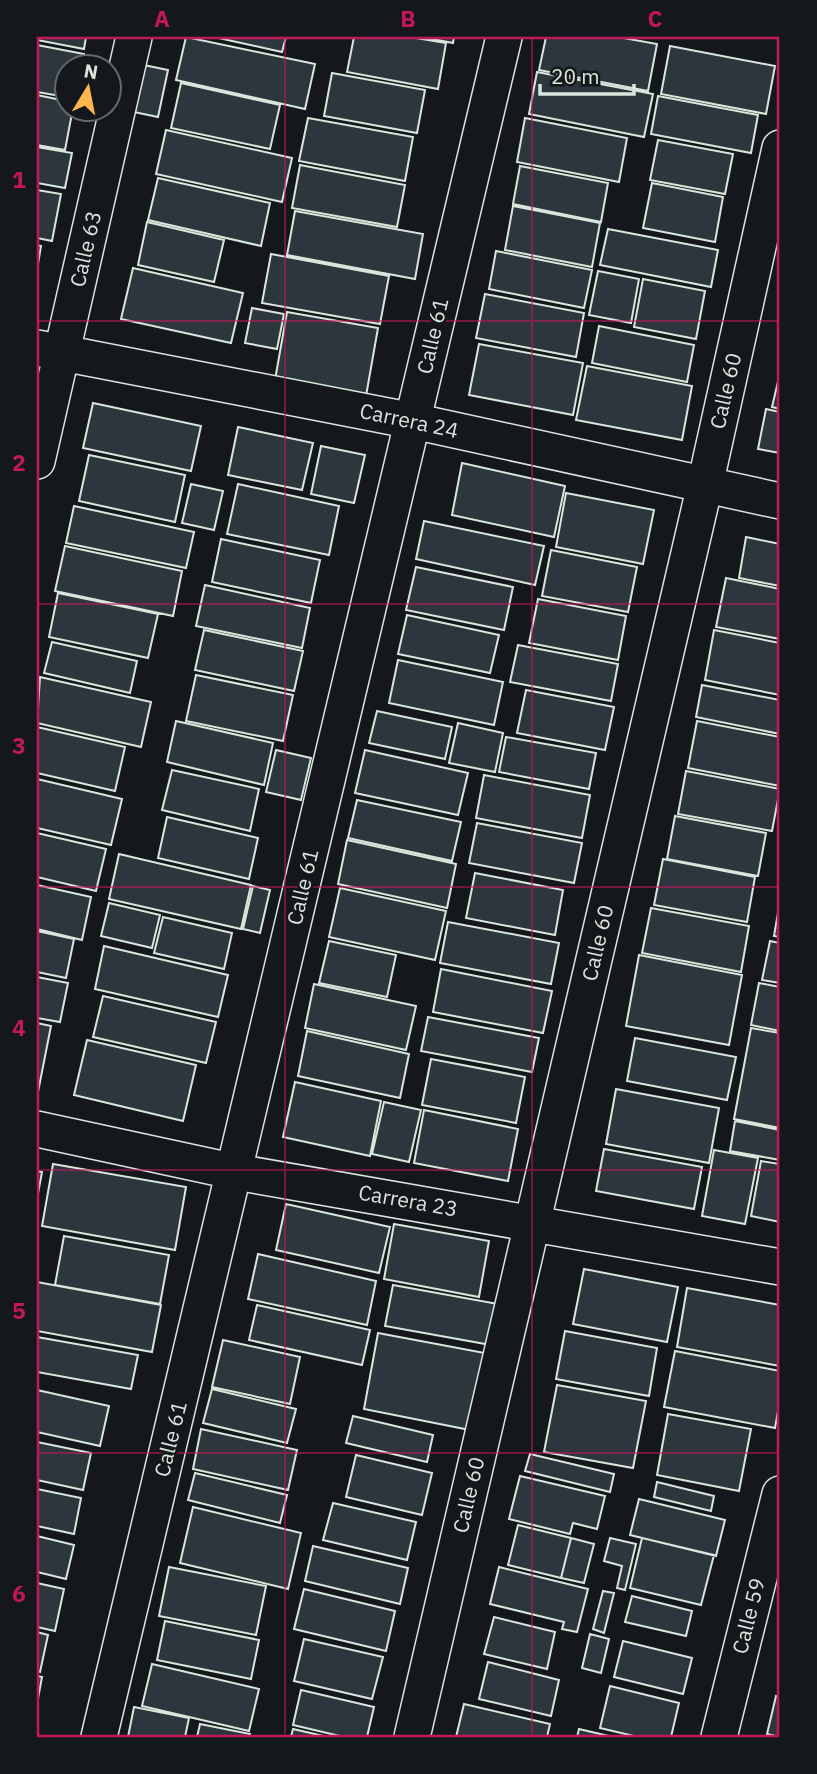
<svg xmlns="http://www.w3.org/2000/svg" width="817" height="1774" viewBox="0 0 817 1774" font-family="'IBM Plex Sans',sans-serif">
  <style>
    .building { fill: #2c363c; stroke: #d8e6dc; stroke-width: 2 }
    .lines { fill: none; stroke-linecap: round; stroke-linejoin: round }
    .minor-casing { stroke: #d8e6dc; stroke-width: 38 }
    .minor { stroke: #14181c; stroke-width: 35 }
    .grid { fill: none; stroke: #c2185b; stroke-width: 2; stroke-opacity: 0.55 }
    .labels { text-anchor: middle; stroke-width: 5; stroke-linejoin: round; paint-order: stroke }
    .street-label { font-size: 21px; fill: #d8e6dc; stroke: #14181c }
    .neatline { fill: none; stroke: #c2185b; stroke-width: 2.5 }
    .grid-label { font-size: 23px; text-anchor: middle; font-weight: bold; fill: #c2185b }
  </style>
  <rect width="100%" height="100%" fill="#14181c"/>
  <!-- building -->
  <path class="building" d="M37 37H86L84 49 37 40Z
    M186 37 315 64 305 109 176 80Z
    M214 37H286L282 52Z
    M354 37H410L446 43 438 89 347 72Z
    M422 37H454L453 43Z
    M546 37H618L657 44 648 91 539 70Z
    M37 45 84 54 81 66H66V97L37 92Z
    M670 46 775 66 766 114 661 94Z
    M139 64 168 70 158 117 129 111Z
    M537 72 653 94 644 137 529 114Z
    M332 73 425 90 417 133 324 116Z
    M181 83 280 105 270 149 171 128Z
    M37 95 66 101V108H73L65 150 37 145Z
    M658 96 758 115 751 153 651 134Z
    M308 118 413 137 405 181 299 161Z
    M525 118 627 138 619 182 517 162Z
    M166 130 292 158 282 202 156 174Z
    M658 140 733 154 725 194 650 180Z
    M37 147 72 153 65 188 37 183Z
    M300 165 405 185 397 227 292 208Z
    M520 166 608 183 601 222 513 204Z
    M158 178 270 203 261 246 148 220Z
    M652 183 723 197 715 242 643 228Z
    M37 190 61 194 52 241 37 238Z
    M513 206 600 223 592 267 505 250Z
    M295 211 423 234 415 279 287 255Z
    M147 222 224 240 214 282 138 265Z
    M608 229 718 250 711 287 600 265Z
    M37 245 41 246 37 270Z
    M496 251 592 270 584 308 489 289Z
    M271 254 389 276 380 324 262 303Z
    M133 268 243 293 231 343 121 319Z
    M598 271 639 279 631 323 589 315Z
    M643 279 705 291 696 339 634 327Z
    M485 294 584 313 576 357 476 338Z
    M252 308 284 314 277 349 245 343Z
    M287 312 378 328 366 396 275 380Z
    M599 326 694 345 687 382 592 363Z
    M479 344 583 363 573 415 469 395Z
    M587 366 692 386 682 440 576 420Z
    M780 373V409L772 407Z
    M93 403 201 426 191 471 83 448Z
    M766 409 780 412V453L758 449Z
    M238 427 313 443 302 490 228 475Z
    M321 446 365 455 354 503 311 494Z
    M89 455 185 475 175 522 79 501Z
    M462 463 565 486 554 537 452 515Z
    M191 484 223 491 214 530 182 523Z
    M238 484 339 506 329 555 227 534Z
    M566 493 654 510 643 564 556 547Z
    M74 506 194 532 186 568 66 543Z
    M424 521 544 546 535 585 416 559Z
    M746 537 780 544V586L739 578Z
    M221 539 320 560 311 603 212 582Z
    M65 546 182 571 173 616 55 591Z
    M551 550 637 567 628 612 542 596Z
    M416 567 513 587 504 630 406 610Z
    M726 578 780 589V639L716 627Z
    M205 585 310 608 302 648 196 626Z
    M58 593 158 614 148 658 49 637Z
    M538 599 626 616 618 660 529 643Z
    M407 615 499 635 490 673 398 654Z
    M204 630 303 651 294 691 195 670Z
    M714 630 780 643V695L705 680Z
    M52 642 137 661 130 693 44 673Z
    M518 645 618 664 611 701 510 682Z
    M398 660 503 682 494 725 389 703Z
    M196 675 293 695 283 741 186 721Z
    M40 677 151 702 141 747 37 723Z
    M702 685 780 700V734L696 717Z
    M526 690 614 707 605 750 517 733Z
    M377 711 452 727 445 759 369 743Z
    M176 721 273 743 264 785 167 762Z
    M697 721 780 737V786L688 768Z
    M458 723 503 733 495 772 449 763Z
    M37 727 125 747 115 791 37 773Z
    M506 737 596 753 589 789 499 772Z
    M276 750 311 758 301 800 266 792Z
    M365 750 468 773 458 815 355 793Z
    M172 770 259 789 250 831 162 810Z
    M686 771 780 789 772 831 678 814Z
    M484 775 590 795 582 838 476 818Z
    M37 779 122 799 111 845 37 828Z
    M357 800 461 822 452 861 348 838Z
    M675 816 766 833 758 876 667 859Z
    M167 817 258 838 249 879 158 858Z
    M477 823 582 843 574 883 469 863Z
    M37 833 106 849 96 891 37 877Z
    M347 840 456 864 447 908 338 884Z
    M119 854 251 885 241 929 109 899Z
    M663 859 755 877 747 922 654 905Z
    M475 873 563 890 555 935 466 918Z
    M37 885 91 897 82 940 37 929Z
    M253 886 270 890 260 933 243 929Z
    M340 888 446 911 435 960 329 937Z
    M780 901V937L774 936Z
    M109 903 160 915 152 948 101 936Z
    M651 908 749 926 741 972 642 953Z
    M163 917 232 933 224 969 154 953Z
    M448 922 559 943 551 984 440 963Z
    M37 931 74 939 66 978 37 972Z
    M329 941 396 955 387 997 319 983Z
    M770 941 780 943V983L762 980Z
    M104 946 228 975 218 1017 95 989Z
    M639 955 742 975 729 1045 626 1026Z
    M441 969 552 991 543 1033 433 1012Z
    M37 977 68 983 60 1022 37 1018Z
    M759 983 780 987V1031L751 1025Z
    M314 984 416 1006 406 1050 305 1028Z
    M103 996 216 1022 206 1063 93 1037Z
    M428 1017 539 1038 532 1072 421 1051Z
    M37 1023 51 1026 37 1097Z
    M751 1028 780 1033V1128L734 1119Z
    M307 1031 409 1054 400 1098 298 1076Z
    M635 1038 736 1057 727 1100 627 1081Z
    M87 1040 196 1065 183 1121 74 1095Z
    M431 1059 525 1077 516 1123 422 1105Z
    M295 1082 381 1101 370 1156 283 1137Z
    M616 1089 719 1108 709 1163 606 1144Z
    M384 1102 421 1110 409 1162 372 1154Z
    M424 1110 518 1129 508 1181 414 1163Z
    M735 1121 780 1130V1160L730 1151Z
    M604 1149 702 1167 694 1209 596 1191Z
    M714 1150 758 1158 745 1224 702 1216Z
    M761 1161 780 1164V1222L751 1216Z
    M53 1164 186 1187 175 1250 42 1226Z
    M37 1171 42 1172 37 1199Z
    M286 1204 390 1227 379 1273 276 1250Z
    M394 1224 489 1241 479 1297 384 1279Z
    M64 1236 169 1255 160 1304 55 1285Z
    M258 1254 376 1281 367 1325 248 1299Z
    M584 1269 678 1287 667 1342 573 1324Z
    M37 1282 161 1305 152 1352 37 1331Z
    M393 1285 498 1304 491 1345 385 1326Z
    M687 1288 780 1305V1366L677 1347Z
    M257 1305 370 1330 362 1365 249 1340Z
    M565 1331 657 1348 649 1396 556 1379Z
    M378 1333 490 1354 475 1431 364 1409Z
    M37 1337 138 1355 131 1389 37 1372Z
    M223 1340 300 1357 290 1404 212 1387Z
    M675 1351 780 1371V1400L775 1428 664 1407Z
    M557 1385 646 1401 633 1468 544 1452Z
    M212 1389 296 1409 287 1443 203 1423Z
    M37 1390 109 1406 100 1446 37 1432Z
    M668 1414 751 1429 739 1491 657 1475Z
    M353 1416 433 1435 427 1462 346 1443Z
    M201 1429 297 1450 288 1490 193 1469Z
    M37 1442 91 1453 83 1490 37 1480Z
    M530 1454 614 1474 610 1492 525 1471Z
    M356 1455 432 1473 422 1515 346 1497Z
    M195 1473 287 1495 280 1523 188 1500Z
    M520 1476 605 1496 597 1529 573 1523 570 1534 509 1519Z
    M657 1482 714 1496 711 1511 654 1497Z
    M37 1489 81 1498 74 1534 37 1526Z
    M639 1499 725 1520 716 1556 630 1535Z
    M333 1503 416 1522 407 1560 323 1540Z
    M193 1507 301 1533 288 1589 180 1563Z
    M518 1525 571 1538 561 1578 508 1565Z
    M37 1536 74 1545 66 1579 37 1572Z
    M571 1538 594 1544 584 1583 561 1578Z
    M610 1538 636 1544 625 1590 617 1588 622 1566 604 1561Z
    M642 1538 714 1555 701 1605 630 1588Z
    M313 1546 408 1568 400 1604 305 1581Z
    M169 1567 266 1586 256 1635 159 1616Z
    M499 1567 588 1589 577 1632 562 1629 564 1622 490 1604Z
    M37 1583 64 1589 55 1631 37 1627Z
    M304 1589 395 1611 386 1651 294 1629Z
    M603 1591 614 1593 604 1633 593 1629Z
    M632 1596 692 1611 686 1636 625 1622Z
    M494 1617 555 1632 547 1669 484 1654Z
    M165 1621 259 1640 251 1679 157 1660Z
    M37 1632 48 1635 40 1672 37 1671Z
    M590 1634 609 1639 601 1673 582 1668Z
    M304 1639 383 1657 372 1699 294 1681Z
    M623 1641 692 1658 683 1694 614 1677Z
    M488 1662 559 1680 551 1716 479 1699Z
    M152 1664 259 1689 249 1731 142 1706Z
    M37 1676 42 1677 37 1704Z
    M610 1686 679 1703 671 1737H638L600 1728Z
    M301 1690 374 1707 367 1737H344L293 1725Z
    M776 1696 780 1697V1737L767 1734Z
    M464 1704 550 1724 547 1737H456Z
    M134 1707 189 1718 185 1737H128Z
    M200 1724 250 1734 249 1737H197Z
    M293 1729 328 1737H291Z
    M579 1729 613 1737H577Z"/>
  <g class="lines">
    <!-- minor casing -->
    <g class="minor-casing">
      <path id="minor" d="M37 348 413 421 780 501
        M37 461 134 37
        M37 1129 236 1172 780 1267
        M99 1737 504 37
        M412 1737 705 485 780 148
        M719 1737 780 1494"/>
    </g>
    <!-- minor -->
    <use href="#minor" class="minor"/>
  </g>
  <!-- grid -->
  <path class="grid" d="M285 37V1737M532 37V1737M37 321H780M37 604H780M37 887H780M37 1170H780M37 1453H780"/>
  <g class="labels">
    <!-- street labels -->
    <g class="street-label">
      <text transform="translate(86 249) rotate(-77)" y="7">Calle 63</text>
      <text transform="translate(433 336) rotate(-77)" y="7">Calle 61</text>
      <text transform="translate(726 391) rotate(-77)" y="7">Calle 60</text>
      <text transform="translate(409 421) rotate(12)" y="7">Carrera 24</text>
      <text transform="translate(303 887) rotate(-77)" y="7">Calle 61</text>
      <text transform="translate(598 943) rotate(-77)" y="7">Calle 60</text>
      <text transform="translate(408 1201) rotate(10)" y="7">Carrera 23</text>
      <text transform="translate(171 1439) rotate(-76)" y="7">Calle 61</text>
      <text transform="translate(469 1495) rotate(-77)" y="7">Calle 60</text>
      <text transform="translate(749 1616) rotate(-76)" y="7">Calle 59</text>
    </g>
  </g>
  <!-- border -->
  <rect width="817" height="1774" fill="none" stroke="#14181c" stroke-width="77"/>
  <!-- north arrow -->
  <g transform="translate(88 88) rotate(10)"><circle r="33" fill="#14181c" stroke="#626a69" stroke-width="2"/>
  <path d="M0-5L12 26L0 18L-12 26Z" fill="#ffb74d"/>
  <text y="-10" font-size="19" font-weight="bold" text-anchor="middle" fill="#d8e6dc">N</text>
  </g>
  <!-- scale -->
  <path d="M540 84v10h94v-10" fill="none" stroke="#d8e6dc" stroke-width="3.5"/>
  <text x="551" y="84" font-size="21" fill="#d8e6dc" stroke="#14181c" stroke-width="5" paint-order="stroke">20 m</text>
  <rect x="38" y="38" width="740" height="1698" class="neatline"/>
  <g class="grid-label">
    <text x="162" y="27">A</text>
    <text x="408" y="27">B</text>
    <text x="655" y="27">C</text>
    <text x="19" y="188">1</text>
    <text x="19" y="471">2</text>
    <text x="19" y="754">3</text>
    <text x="19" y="1036">4</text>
    <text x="19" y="1319">5</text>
    <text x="19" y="1602">6</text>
  </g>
</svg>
